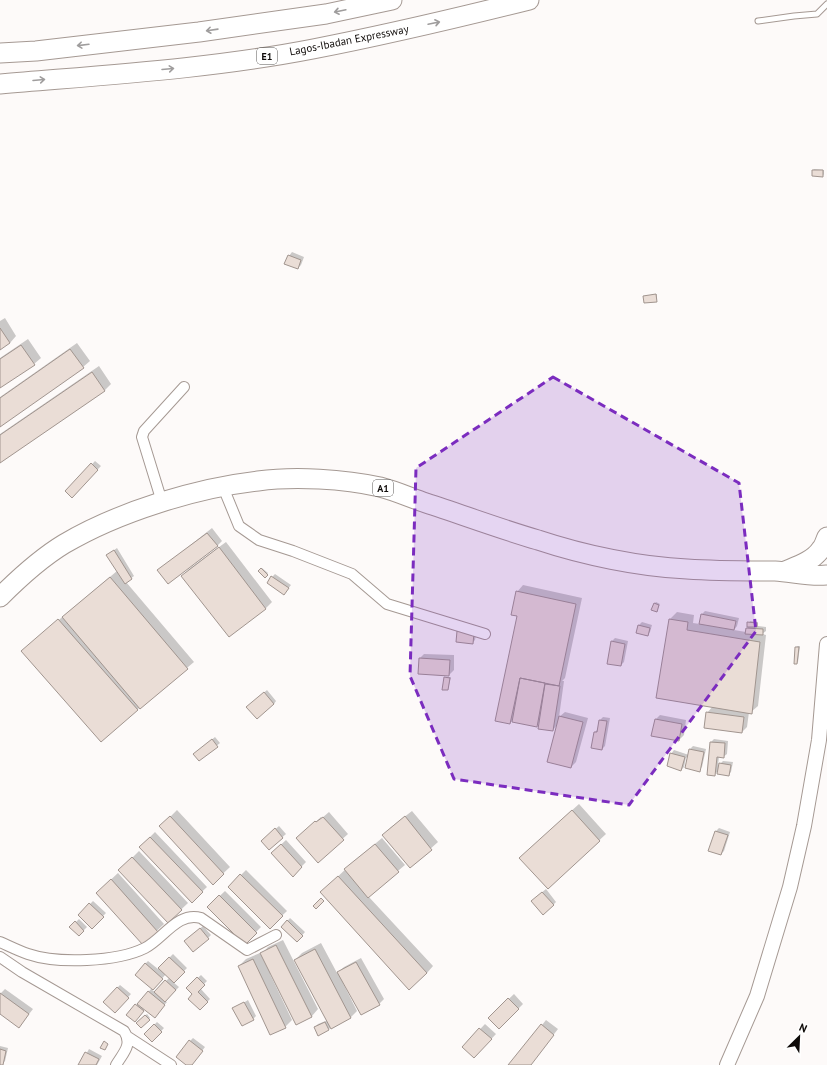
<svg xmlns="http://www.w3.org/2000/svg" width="827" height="1065" viewBox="0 0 827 1065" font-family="'PT Sans',sans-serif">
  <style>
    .shadow { fill: #0003; fill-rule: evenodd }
    .building { fill: #eaddd6; stroke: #a1958f }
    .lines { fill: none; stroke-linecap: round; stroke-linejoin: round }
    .lane-casing { stroke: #a59993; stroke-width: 7 }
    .street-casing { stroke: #a59993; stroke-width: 12 }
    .secondary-casing { stroke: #a59993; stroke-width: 16 }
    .highway-casing { stroke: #a59993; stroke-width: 21 }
    .lane { stroke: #fff; stroke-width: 5 }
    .street { stroke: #fff; stroke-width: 10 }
    .secondary { stroke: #fff; stroke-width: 14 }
    .highway { stroke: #fff; stroke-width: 19 }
    .oneway { stroke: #9f9d9d }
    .marked { fill: #7b2cbf; fill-opacity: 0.2; stroke: #7b2cbf; stroke-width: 3; stroke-dasharray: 8 5; stroke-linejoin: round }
    .labels { text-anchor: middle; stroke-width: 4; stroke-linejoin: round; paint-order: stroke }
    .shield { fill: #fff; stroke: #575453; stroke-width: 1 }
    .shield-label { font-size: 10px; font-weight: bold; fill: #0f0b09 }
    .street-label { font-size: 11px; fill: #0f0b09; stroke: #fff }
  </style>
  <rect width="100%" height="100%" fill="#fdfaf9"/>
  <!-- shadow -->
  <path class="shadow" d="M814 169 824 170V174L823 176 813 170Z
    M292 252 304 257 301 265 298 268 289 256Z
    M657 294V299L656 301 644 296Z
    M5 318 16 336 10 343 0 349V321Z
    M28 339 41 358 34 364 0 387V358Z
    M77 343 90 361 83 367 0 426V397Z
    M99 366 111 384 105 390 0 462V434Z
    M95 461 101 466 72 496 67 491Z
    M212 528 222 541 217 546 159 570Z
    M226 542 272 602 266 608 229 636 183 576 189 569Z
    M117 548 134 576 126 582 194 662 101 740 29 645 117 571 107 555Z
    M262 568 268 573 265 577 259 571Z
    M275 574 291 585 284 594 272 577Z
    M523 585 582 598 565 678 562 681H564L559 717 565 712 588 718 576 762 571 767 557 725 553 730 540 722 536 726 514 719 510 723 518 615 517 592Z
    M656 602 660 604 657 610 655 603Z
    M705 611 739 618 737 626 734 630 746 632 750 621 758 622V626L766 627V631L762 634 766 635 758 706 751 712H749L747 727 742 732 707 713 713 706 658 697 670 619 677 612 694 615 693 623 700 624 702 614Z
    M642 622 652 625 650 632 647 635 639 625Z
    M461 628 477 630 475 640 472 643 458 631Z
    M615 638 628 641 624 662 621 665 612 641Z
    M798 646H800L798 662 797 663 796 647Z
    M424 654 454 655V670L449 675 420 658Z
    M446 677H451L448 689 445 678Z
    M267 690 276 701 274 704H251Z
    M660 715 686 720 684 735 679 740 656 719Z
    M603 717 610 718 605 746 602 749 595 732 598 729 600 720Z
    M215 737 220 743 199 760 194 754Z
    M714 739 728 741 727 754 723 757 719 756 718 766 723 761 733 762 731 772 728 775 719 770 714 775 711 742Z
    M693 746 706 749 702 767 699 770 686 757 684 767 681 770 671 754 674 750 689 755 690 749Z
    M579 804 606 834 548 888 527 851Z
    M177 810 230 867 213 883 167 820Z
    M412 811 438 842 410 867 390 828Z
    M329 812 348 834 318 861 302 834 321 817 322 818Z
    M279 826 286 834 269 849 265 838Z
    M719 828 730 832 724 851 721 854 716 831Z
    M155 832 207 887 192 901 140 847Z
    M382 838 405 865 368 896 433 966 427 973 328 886 352 863Z
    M286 840 306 862 293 875 272 853Z
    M139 851 188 903 169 921 120 870Z
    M246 870 287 911 270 927 229 887Z
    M118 873 164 924 143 944 104 886Z
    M546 889 556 902 553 905 535 898Z
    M225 891 261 927 245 943 208 907Z
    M93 901 106 913 92 927 79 915Z
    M290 918 305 932 297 941 282 927Z
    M79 919 87 927 79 935 71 927Z
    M203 926 211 935 208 938 188 939Z
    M283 940 318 1009 312 1016 297 1023 272 973 270 974 292 1020 285 1027 239 966 246 959 260 953 261 955 268 947Z
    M321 943 337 973 344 967 361 958 384 999 379 1004 362 1014 344 983H343L357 1011 351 1017 331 1027 328 1030 315 1027 318 1024 328 1020 295 960 302 953Z
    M173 954 187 968 173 982 179 987 165 1001 167 1002 157 1013 145 1009 138 1018 127 1015 152 988 145 964 148 961 158 969ZM166 974 170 977 155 992 152 990Z
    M201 975 207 981 200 988 210 999 200 1009 194 994 187 988Z
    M120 985 131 994 118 1008 117 988Z
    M5 989 33 1009 19 1027 0 1013V994Z
    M514 994 523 1004 499 1028 489 1018Z
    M248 1000 256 1016 253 1019 234 1009Z
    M147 1014 150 1018 141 1027 137 1023Z
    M546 1020 558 1029 530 1065H510Z
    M157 1022 164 1028 152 1041 145 1034Z
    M485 1024 496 1034 479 1052 463 1047Z
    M193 1038 205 1047 191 1065H187L190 1041Z
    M0 1046 8 1048 5 1061 2 1064H0Z
    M89 1049 102 1056 97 1065H80Z"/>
  <!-- building -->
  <path class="building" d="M812 170H823V177L812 176Z
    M288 255 301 260 298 269 284 264Z
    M656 294 657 302 644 303 643 296Z
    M0 328 10 343 0 350Z
    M21 345 35 365 0 388V359Z
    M70 349 84 368 0 427V398Z
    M92 372 105 391 0 463V435Z
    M91 463 98 470 72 498 65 491Z
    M207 533 218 546 168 584 157 570Z
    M219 547 266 609 229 637 181 576Z
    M114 550 132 579 125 584 106 555Z
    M261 568 268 575 265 578 258 571Z
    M271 576 289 588 284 595 267 583Z
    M110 577 188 669 140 709 62 617Z
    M516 591 576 604 559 686 520 678 510 724 495 721 517 616 511 615Z
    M654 603 659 605 657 612 651 610Z
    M701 614 736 621 734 630 699 624Z
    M58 619 138 710 101 742 21 651Z
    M669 619 688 622 687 630 760 642 752 714 656 698Z
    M747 622 757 623V627H747Z
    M638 625 650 628 648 636 636 633Z
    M746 628 763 629V635L745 634Z
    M457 631 474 633 473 644 456 642Z
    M611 641 625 644 621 666 607 664Z
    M795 647H799L797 664H794Z
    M419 658 450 660 449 676 418 674Z
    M444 677 450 678 448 690H442Z
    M520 678 545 683 537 727 512 722Z
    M545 684 560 686 553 731 538 729Z
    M264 692 274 704 257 719 246 707Z
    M706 712 744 717 742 733 704 728Z
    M559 716 583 722 571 768 547 762Z
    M655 719 682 724 679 741 651 736Z
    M599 720 607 721 602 750 591 748 594 732H597Z
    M212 739 218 747 199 761 193 754Z
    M710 742 725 743 724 758 717 757 715 776 707 775Z
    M689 749 704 752 700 772 685 768Z
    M670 753 685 757 681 771 667 766Z
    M719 763 731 765 729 776 717 774Z
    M572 810 600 841 548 889 519 858Z
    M170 816 224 874 213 885 159 826Z
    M405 816 432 850 410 868 382 835Z
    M323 817 344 840 318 863 296 838 315 821 316 822Z
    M275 828 283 838 269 850 261 841Z
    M715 831 728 835 721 855 708 851Z
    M150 837 203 892 192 903 139 847Z
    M281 844 302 867 293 877 271 853Z
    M375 844 399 872 368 898 344 869Z
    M132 857 182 910 168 923 118 870Z
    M240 874 283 916 270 929 228 887Z
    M338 876 427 973 409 990 320 892Z
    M111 879 158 932 143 945 96 893Z
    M542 892 554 905 543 915 531 901Z
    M219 895 257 933 245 945 207 907Z
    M321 898 324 901 316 909 313 906Z
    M89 903 104 917 92 929 78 915Z
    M287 920 303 936 297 942 281 927Z
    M75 921 84 931 79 936 69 927Z
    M200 928 209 939 193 952 184 941Z
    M276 945 312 1017 296 1025 260 953Z
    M315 949 351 1018 331 1029 294 960Z
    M169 957 185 972 174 983 158 968Z
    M253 959 286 1028 270 1035 238 966Z
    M356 962 380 1005 361 1015 337 972Z
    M145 963 163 979 153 990 135 975Z
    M197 977 205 985 198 992 208 1002 200 1010 188 999 192 994 186 988Z
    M165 980 176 990 165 1002 154 992Z
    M117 987 129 998 115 1013 103 1002Z
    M148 991 165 1005 155 1018 137 1004Z
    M0 993 29 1014 19 1028 0 1014Z
    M508 998 519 1009 499 1029 488 1018Z
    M244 1002 254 1020 242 1026 232 1008Z
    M135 1004 144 1011 135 1022 126 1015Z
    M145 1015 150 1020 141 1028 136 1023Z
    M325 1022 329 1030 318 1036 314 1027Z
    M154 1024 162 1032 152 1042 144 1034Z
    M541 1024 554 1035 531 1065H508Z
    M479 1028 492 1039 474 1058 462 1047Z
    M189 1040 203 1051 192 1065H186L176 1057Z
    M104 1041 108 1044 105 1050 100 1048Z
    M0 1049 6 1051 3 1065H0Z
    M85 1052 99 1059 96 1065H78Z"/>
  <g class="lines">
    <!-- lane casing -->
    <g class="lane-casing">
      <path id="lane" d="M758 21 794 16 817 14 827 4"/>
    </g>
    <!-- street casing -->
    <g class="street-casing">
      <path id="street" d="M223 487 239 526 259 540 293 551 352 574 387 604 485 634
        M162 502 142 437 144 431 184 387
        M0 942C9 946 19 951 28 954 57 964 117 962 145 948 163 939 178 911 201 918L247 950 276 935
        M0 957 22 972 124 1031C133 1045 123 1053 116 1065
        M128 1037 171 1065"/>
    </g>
    <!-- secondary casing -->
    <g class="secondary-casing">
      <path id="secondary" d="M727 1065 757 996 790 887 804 826 819 740 827 644"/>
    </g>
    <!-- highway casing -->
    <g class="highway-casing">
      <path id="highway" d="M0 53 36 51 199 32 326 14 392 0
        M0 84C104 75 210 69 313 49 385 35 457 18 529 0
        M785 571C797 566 813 561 821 549 824 546 825 541 827 537
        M0 597C19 578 41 558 64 544 118 512 196 488 258 481 295 476 344 479 380 487 396 491 411 498 426 503 463 515 500 529 538 540 583 555 640 567 687 569 716 571 746 571 775 571 792 572 810 577 827 575"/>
    </g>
    <!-- lane -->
    <use href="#lane" class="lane"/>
    <!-- street -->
    <use href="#street" class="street"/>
    <!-- secondary -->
    <use href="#secondary" class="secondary"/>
    <!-- highway -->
    <use href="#highway" class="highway"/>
  </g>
  <!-- one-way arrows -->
  <defs><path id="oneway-shaft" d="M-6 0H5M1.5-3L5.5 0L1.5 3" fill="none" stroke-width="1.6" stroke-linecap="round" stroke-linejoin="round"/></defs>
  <g class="oneway">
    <use href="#oneway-shaft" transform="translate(340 11) rotate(168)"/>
    <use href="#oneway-shaft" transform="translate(434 23) rotate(-12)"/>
    <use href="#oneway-shaft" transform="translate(212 30) rotate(172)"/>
    <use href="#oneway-shaft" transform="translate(83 45) rotate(173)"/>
    <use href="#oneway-shaft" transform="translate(168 69) rotate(-5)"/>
    <use href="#oneway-shaft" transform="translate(39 80) rotate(-5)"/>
  </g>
  <!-- marked area -->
  <path class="marked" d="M553 377 739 483 756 631 629 805 454 779 410 676 416 468Z"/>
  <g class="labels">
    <!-- shield labels -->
    <g class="shield">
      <rect x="257" y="48" width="20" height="16" rx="3"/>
      <rect x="373" y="480" width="20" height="16" rx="3"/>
    </g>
    <g class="shield-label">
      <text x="267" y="60">E1</text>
      <text x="383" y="492">A1</text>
    </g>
    <!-- street labels -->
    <g class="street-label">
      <text transform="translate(349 40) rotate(-11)" y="4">Lagos-Ibadan Expressway</text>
    </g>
  </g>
  <!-- north arrow -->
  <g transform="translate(799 1037) rotate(24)" stroke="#ffffff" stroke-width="3" paint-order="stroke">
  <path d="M0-3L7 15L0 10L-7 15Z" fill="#0f0b09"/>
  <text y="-6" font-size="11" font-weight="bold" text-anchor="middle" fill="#0f0b09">N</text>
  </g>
</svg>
